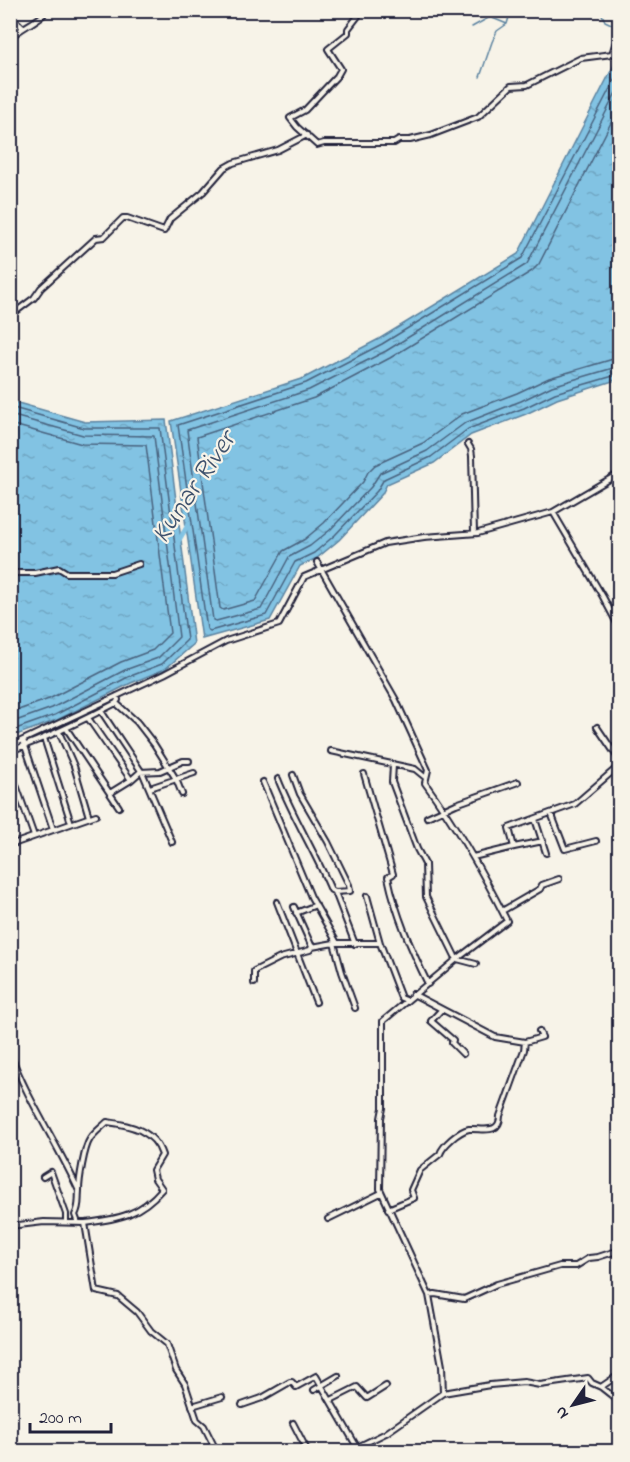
<svg xmlns="http://www.w3.org/2000/svg" width="630" height="1462" viewBox="0 0 630 1462" font-family="'Indie Flower',sans-serif">
  <style>
    .water { fill: url(#water-ripples); stroke: #5c83a0; stroke-width: 1.5 }
    .lines { fill: none; stroke-linecap: round; stroke-linejoin: round }
    .shore { stroke: #48627e; stroke-width: 1.5 }
    .stream { stroke: #5c83a0; stroke-width: 1.5 }
    .river { stroke: #82c3e3; stroke-width: 4.5 }
    .minor-casing { stroke: #22223b; stroke-width: 8 }
    .minor { stroke: #f7f3e8; stroke-width: 4 }
    .labels { text-anchor: middle; stroke-width: 4.5; stroke-linejoin: round; paint-order: stroke }
    .water-label { font-size: 28px; font-style: italic; fill: #3f526d; stroke: #f7f3e8 }
  </style>
  <defs>
    <pattern id="water-ripples" width="26" height="14" patternUnits="userSpaceOnUse" patternTransform="scale(1.5)"><rect width="26" height="14" fill="#82c3e3"/><path d="M2 4q2-2 4 0t4 0M15 11q2-2 4 0t4 0" fill="none" stroke="#70a7c4"/></pattern>
  </defs>
  <rect width="100%" height="100%" fill="#f7f3e8"/>
  <filter id="ink" filterUnits="userSpaceOnUse"><feTurbulence type="fractalNoise" baseFrequency=".0167" numOctaves="2"/><feDisplacementMap in="SourceGraphic" scale="12" xChannelSelector="R" yChannelSelector="G"/><feConvolveMatrix kernelMatrix="1 2 1 2 8 2 1 2 1" color-interpolation-filters="sRGB"/></filter>
  <g filter="url(#ink)">
    <!-- water -->
    <path class="water" d="M619 55V379L557 399 526 414 471 435 434 463 387 484 382 494 339 540 317 558 300 566 270 620 202 639 171 421 304 378 379 339 518 254Z
      M11 401 85 422 166 420 194 644 165 669 131 683 57 720 11 737Z"/>
    <g class="lines">
      <!-- shore -->
      <path class="shore" d="M620 69 522 258 382 344 306 383 178 425 207 629 210 631 266 615 295 562 314 553 335 535 377 491 384 479 431 457 468 429 524 408 555 393 620 374
        M620 85 527 264 386 351 309 390 187 430 213 620 216 621 261 609 289 557 310 546 330 530 371 487 380 473 427 451 465 423 521 401 552 386 620 366
        M620 105 539 264 532 271 390 358 314 398 197 437 220 608 223 610 255 601 283 551 305 539 324 523 363 482 368 472 375 465 423 443 462 414 517 393 549 378 620 357
        M10 407 84 428H160L187 640 162 664 128 677 55 715 10 731
        M10 415 83 435 154 436 179 637 158 658 125 670 52 708 10 723
        M10 424 82 444 146 445 170 633 153 650 121 662 49 699 10 713"/>
      <!-- stream -->
      <path class="stream" d="M600 10 605 21 620 28
        M472 27 490 17 507 24
        M480 77 492 42 497 31 507 24 511 10"/>
      <!-- river -->
      <path class="river" d="M178 542 189 523"/>
      <!-- minor casing -->
      <g class="minor-casing">
        <path id="minor" d="M358 10V16L348 29V33L328 49 341 69 337 76 305 110 290 118 297 127 317 145 324 143H394L399 140H410L431 135 478 117 511 86 527 85 581 58 612 54 620 29
          M10 15 22 27
          M10 38C21 28 32 24 43 15
          M10 316 34 298 41 288 96 238 104 237 123 218H127L164 231 170 219 203 192 224 168 233 163 278 150 307 135
          M468 444 471 449 472 456 474 533
          M553 512 603 597 620 629
          M317 562 396 700 428 770 425 783C457 827 483 873 507 921L457 959 383 1021V1108L381 1118 380 1189 429 1295 442 1366 443 1393
          M10 573H35L59 568 67 573H112L139 564
          M116 703 137 722 154 744 176 779 182 794
          M101 711 143 774 172 842
          M88 718 131 780 140 772 160 771 183 761H189
          M597 727 620 761
          M66 728 119 807
          M59 732 74 766 89 817
          M44 738 71 823
          M23 740 53 829
          M10 746 164 674 226 641 279 624 304 577 385 543 424 537 478 533 553 512 620 473
          M10 751C47 738 82 721 116 703L118 700 117 696
          M331 751 415 769 426 778
          M393 765 392 782 417 849 425 864 426 897 455 956 457 959 476 964
          M10 768 34 836
          M364 774 393 874 388 877C396 915 411 949 428 984
          M293 775 300 794 328 842 349 885 350 891 335 892
          M278 779C293 817 315 852 331 890L335 892 355 944
          M263 782 311 897 337 943H334L342 972 355 1008
          M150 788 194 773
          M110 793 131 780
          M551 813 565 849 596 841
          M427 817 456 804 518 782
          M535 819 546 853
          M10 845 96 815
          M514 847 543 841
          M473 857 514 847 509 828 575 804 620 765
          M367 896 380 943
          M277 902 316 1002
          M294 907 312 947
          M502 911 540 889 542 885 559 879
          M296 913 316 905
          M254 983V971L280 958 310 950 312 947 334 943H380L401 998 406 1000
          M441 1010 431 1021 453 1040 452 1043 463 1054
          M525 1042 542 1037 539 1031
          M10 1053C28 1101 57 1143 78 1189
          M43 1177 51 1172 66 1214V1222
          M388 1209 414 1198 411 1190 420 1170 440 1154C443 1145 459 1131 469 1129 482 1128 500 1135 500 1116L524 1050 525 1042 495 1037 413 994
          M328 1219 381 1193
          M78 1223 75 1215C80 1206 78 1201 79 1191 79 1180 84 1148 90 1139 94 1133 102 1127 107 1122 130 1125 154 1130 162 1155L153 1170 155 1179 162 1189C140 1215 119 1219 85 1223
          M10 1226 44 1222 85 1223 96 1291 118 1296 137 1312 151 1331 167 1344 176 1370 185 1384 197 1420 204 1426 217 1452
          M429 1295 435 1294 464 1299 497 1284 560 1266H576L589 1258 598 1257 620 1250
          M601 1387 620 1374
          M314 1390 338 1376
          M331 1400 357 1387 367 1398 386 1386
          M242 1405 262 1398 290 1382H292L296 1387 316 1376 357 1447
          M192 1406 222 1397
          M293 1423 308 1452
          M347 1452 386 1433 443 1393 490 1385 524 1382 540 1385 588 1378 592 1383 601 1387 620 1402"/>
      </g>
      <!-- minor -->
      <use href="#minor" class="minor"/>
    </g>
  </g>
  <g class="labels">
    <!-- water labels -->
    <g class="water-label">
      <text transform="translate(192 486) rotate(-56)" y="10">Kunar River</text>
    </g>
  </g>
  <!-- margin -->
  <rect width="630" height="1462" fill="none" stroke="#f7f3e8" stroke-width="36"/>
  <rect x="18" y="18" width="594" height="1426" fill="none" stroke="#22223b" stroke-width="2" filter="url(#ink)"/>
  <!-- north arrow -->
  <g transform="translate(573 1405) rotate(235)" stroke="#f7f3e8" stroke-width="4.5" paint-order="stroke">
  <path d="M0-4.5L10 22L0 15L-10 22Z" fill="#22223b"/>
  <text y="-9" font-size="16" font-weight="bold" text-anchor="middle" fill="#22223b">N</text>
  </g>
  <!-- scale -->
  <path d="M30 1423v9h81v-9" fill="none" stroke="#22223b" stroke-width="3"/>
  <text x="39" y="1423" font-size="18" fill="#22223b" stroke="#f7f3e8" stroke-width="4.5" paint-order="stroke">200 m</text>
</svg>
